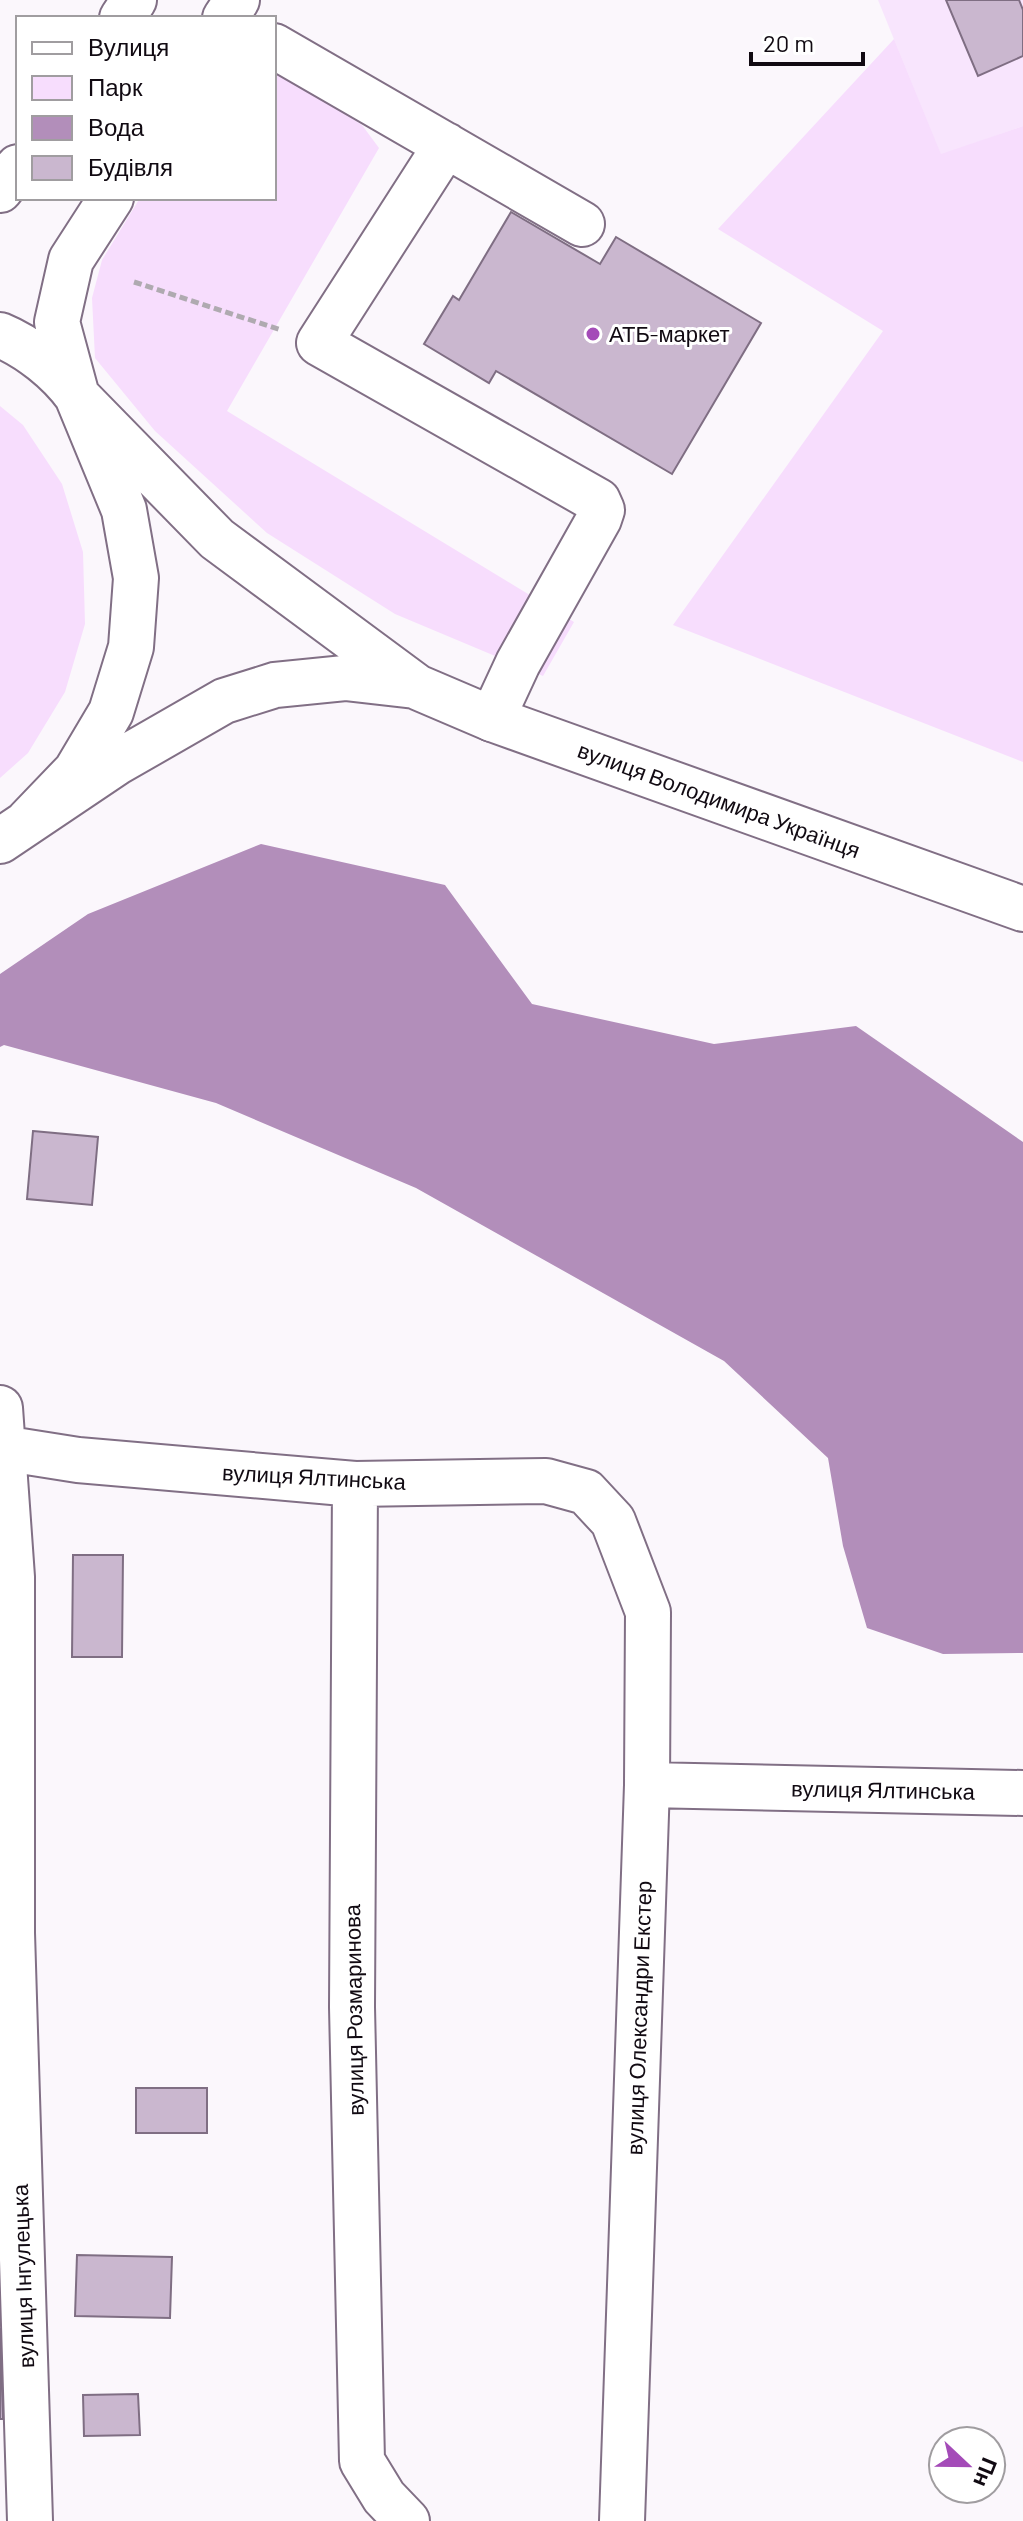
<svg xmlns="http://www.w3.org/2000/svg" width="1023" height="2521" viewBox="0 0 1023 2521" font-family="Barlow,sans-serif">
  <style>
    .built { fill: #f8e5fd }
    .green { fill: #f7ddfd }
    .water { fill: #b28eba }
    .building { fill: #cab7cf; stroke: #7f6e83; stroke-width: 2 }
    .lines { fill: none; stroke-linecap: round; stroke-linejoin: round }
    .minor-casing { stroke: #816f85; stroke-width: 48 }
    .major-casing { stroke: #816f85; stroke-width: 48 }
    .path { stroke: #afaab0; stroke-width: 5; stroke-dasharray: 8 4; stroke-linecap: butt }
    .minor { stroke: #fff; stroke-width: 44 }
    .major { stroke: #fff; stroke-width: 44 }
    .poi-dot { fill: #a44bb8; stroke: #fff; stroke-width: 3 }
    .labels { text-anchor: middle; stroke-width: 6; stroke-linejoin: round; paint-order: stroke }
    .poi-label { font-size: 22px; fill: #110a12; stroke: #fff; text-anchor: start }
    .street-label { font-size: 22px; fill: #110a12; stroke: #fff }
  </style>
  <rect width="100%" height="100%" fill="#fbf7fc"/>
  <!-- built -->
  <path class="built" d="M878 0H1023V126L941 155Z"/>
  <!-- green -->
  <path class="green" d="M894 39 941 154 1023 126V762L673 625 883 331 718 229Z
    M274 68 362 125 379 148 227 411 574 622 543 676 395 614 267 533 155 431 95 358 92 298 102 260 140 198H274Z
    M0 406 23 425 62 484 83 552 85 624 65 692 28 753 0 778Z"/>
  <!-- water -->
  <path class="water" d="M261 844 445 885 532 1004 714 1044 856 1026 1023 1142V1653L943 1654 867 1628 843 1546 828 1458 724 1361 416 1188 216 1103 4 1045 0 1047V974L88 914Z"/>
  <!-- building -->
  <path class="building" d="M946 0H1019L1023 10V56L978 76Z
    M511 212 600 264 616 237 761 323 672 474 496 371 489 383 424 344 453 296 459 300Z
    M33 1131 98 1137 92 1205 27 1199Z
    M73 1555H123L122 1657H72Z
    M136 2088H207V2133H136Z
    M77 2255 172 2257 170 2318 75 2316Z
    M0 2328 3 2419H0Z
    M138 2394 140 2435 84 2436 83 2395Z"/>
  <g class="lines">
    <!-- minor casing -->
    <g class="minor-casing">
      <path id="minor" d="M274 46 582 224
        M446 145 319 343 598 501 602 510 599 519 518 663 492 719
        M0 1408 12 1577V1933L30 2521
        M2 1448 78 1460 355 1484 546 1481 586 1492 613 1521 648 1612 647 1785 622 2521
        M355 1484 352 2007 362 2461 384 2497 407 2521
        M647 1785 1023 1793"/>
    </g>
    <!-- major casing -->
    <g class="major-casing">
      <path id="major" d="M122 18 134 0
        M225 18 237 0
        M0 190 18 167
        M0 335C29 347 59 371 77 396L217 539 417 687 492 719 1023 909
        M28 821 76 771 111 712 131 647 136 578 124 510 77 396 57 322 71 260 111 198
        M0 841 116 763 224 701 275 685 345 678 415 686"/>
    </g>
    <!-- path -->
    <path class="path" d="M134 282 281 330"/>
    <!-- minor -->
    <use href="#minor" class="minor"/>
    <!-- major -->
    <use href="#major" class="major"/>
  </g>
  <!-- markers -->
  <circle class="poi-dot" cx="593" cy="334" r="8"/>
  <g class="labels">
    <!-- poi labels -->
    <g class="poi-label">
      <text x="609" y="342">АТБ-маркет</text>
    </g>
    <!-- street labels -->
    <g class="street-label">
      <text transform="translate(719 800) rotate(20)" y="8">вулиця Володимира Українця</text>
      <text transform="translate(314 1477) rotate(3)" y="8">вулиця Ялтинська</text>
      <text transform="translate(883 1790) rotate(1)" y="8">вулиця Ялтинська</text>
      <text transform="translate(354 2010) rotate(-91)" y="8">вулиця Розмаринова</text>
      <text transform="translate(639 2018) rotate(-88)" y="8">вулиця Олександри Екстер</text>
      <text transform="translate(23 2276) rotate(-92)" y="8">вулиця Інгулецька</text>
    </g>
  </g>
  <!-- legend -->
  <rect x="16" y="16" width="260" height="184" fill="#ffffff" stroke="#a09da0" stroke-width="2"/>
  <rect x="32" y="42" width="40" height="12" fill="#ffffff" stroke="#a09da0" stroke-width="2"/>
  <text x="88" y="56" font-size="24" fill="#110a12">Вулиця</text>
  <rect x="32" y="76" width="40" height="24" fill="#f7ddfd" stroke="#a09da0" stroke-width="2"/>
  <text x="88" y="96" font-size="24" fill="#110a12">Парк</text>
  <rect x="32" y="116" width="40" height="24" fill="#b28eba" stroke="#a09da0" stroke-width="2"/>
  <text x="88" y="136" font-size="24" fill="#110a12">Вода</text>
  <rect x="32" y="156" width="40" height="24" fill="#cab7cf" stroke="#a09da0" stroke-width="2"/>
  <text x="88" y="176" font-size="24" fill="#110a12">Будівля</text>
  <!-- north arrow -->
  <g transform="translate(967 2465) rotate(112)"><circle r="38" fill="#ffffff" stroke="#a09da0" stroke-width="2"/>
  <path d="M0-6L14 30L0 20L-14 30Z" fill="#a44bb8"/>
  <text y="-12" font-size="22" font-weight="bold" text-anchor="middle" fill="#110a12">Пн</text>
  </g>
  <!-- scale -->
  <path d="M751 52v12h112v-12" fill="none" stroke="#110a12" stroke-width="4"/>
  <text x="763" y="52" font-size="24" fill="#110a12" stroke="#ffffff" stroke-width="6" paint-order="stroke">20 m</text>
</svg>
